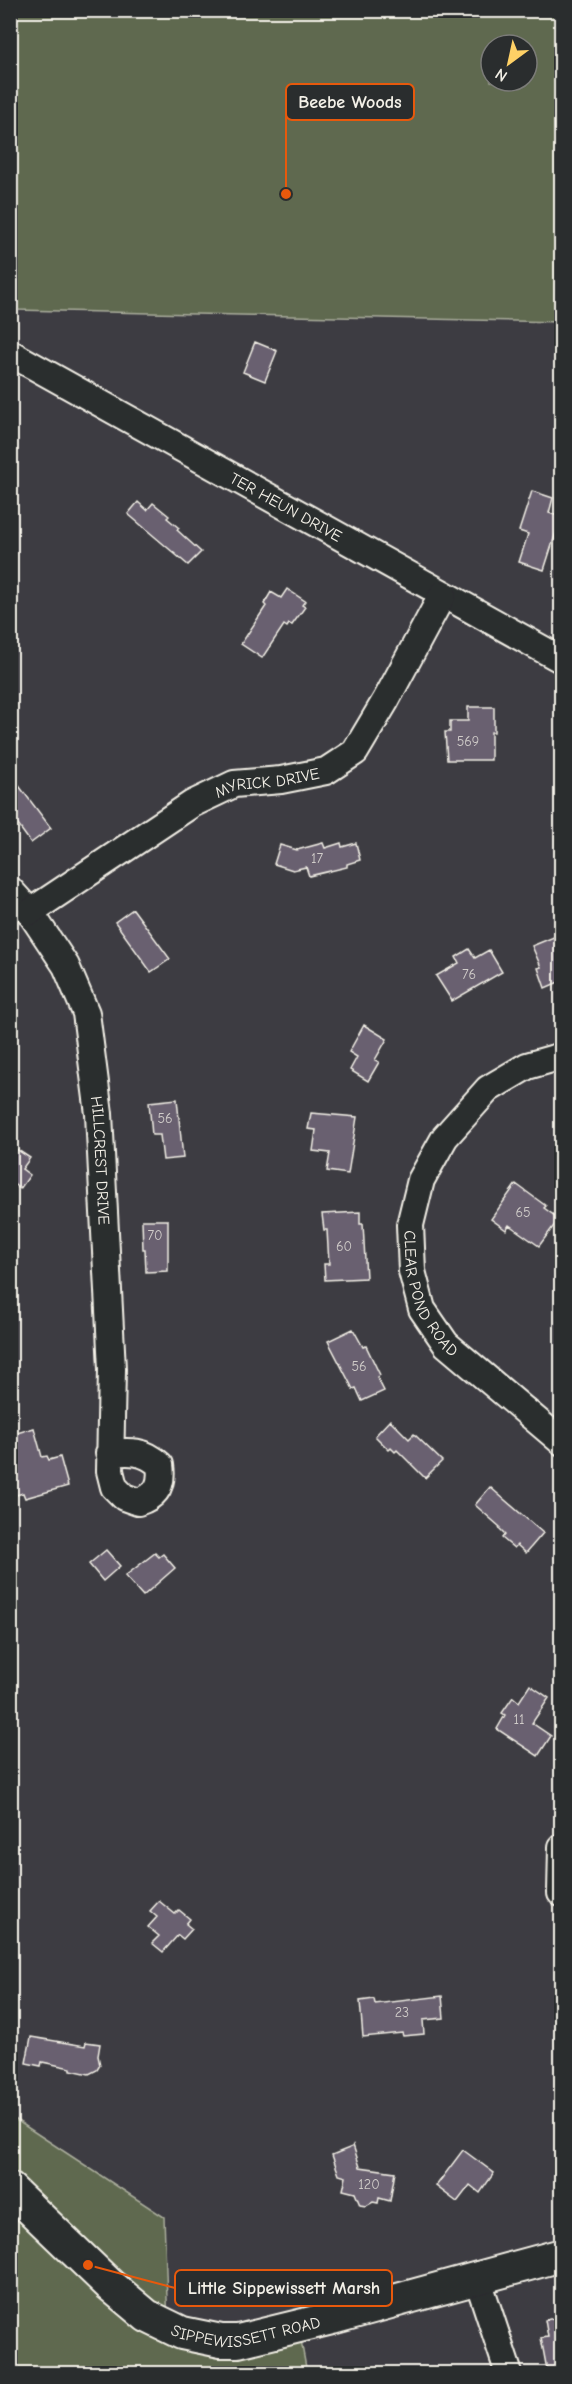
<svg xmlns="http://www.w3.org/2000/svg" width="572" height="2384" viewBox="0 0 572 2384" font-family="'Comic Neue',sans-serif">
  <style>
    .green { fill: #5f6950; stroke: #aaad9c; stroke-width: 1.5; fill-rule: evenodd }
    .building { fill: #696070; stroke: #f4f1e8; stroke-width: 1.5 }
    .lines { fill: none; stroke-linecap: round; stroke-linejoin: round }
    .minor-casing { stroke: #f4f1e8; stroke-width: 30 }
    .major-casing { stroke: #f4f1e8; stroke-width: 36 }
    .minor { stroke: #2a2d2e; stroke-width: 26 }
    .major { stroke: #2a2d2e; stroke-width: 32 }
    .labels { text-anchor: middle; stroke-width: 4.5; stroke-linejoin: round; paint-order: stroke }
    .number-label { font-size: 14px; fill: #d1cdca }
    .street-label { font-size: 16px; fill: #f4f1e8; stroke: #2a2d2e }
    .leader { fill: none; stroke: #e8590c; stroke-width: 2 }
    .callout-dot { fill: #e8590c; stroke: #2a2d2e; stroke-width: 2 }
    .callout { fill: #2a2d2e; stroke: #e8590c; stroke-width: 2 }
    .callout-label { font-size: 18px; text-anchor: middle; font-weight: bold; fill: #f4f1e8 }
  </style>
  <rect width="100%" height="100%" fill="#3d3c42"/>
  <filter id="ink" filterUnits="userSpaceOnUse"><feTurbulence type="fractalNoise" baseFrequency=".0167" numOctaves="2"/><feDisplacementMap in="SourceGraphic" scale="12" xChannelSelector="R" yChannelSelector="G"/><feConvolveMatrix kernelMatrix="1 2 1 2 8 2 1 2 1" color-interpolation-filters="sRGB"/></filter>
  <g filter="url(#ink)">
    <!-- green -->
    <path class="green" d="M11 10 561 11V322L15 310 10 308ZM491 45H527V81H491Z
      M10 2116 164 2217 168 2326 239 2325 296 2313 307 2373H11Z"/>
    <!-- building -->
    <path class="building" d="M255 342 277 351 265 381 243 372Z
      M532 491 553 498 549 513 561 517 544 570 519 562 528 534 519 531Z
      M138 502 147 510 153 503 169 516 167 518 179 528 177 530 201 552 188 565 128 514Z
      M287 589 305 601 302 605 305 607 292 625 289 624 287 627 284 625 262 658 241 644 266 606 264 604 271 592 281 598Z
      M468 707H494V732H491V760H447L445 732H450V721H468Z
      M10 774 51 828 31 843 10 814Z
      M323 843 325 848 341 843 342 847 356 843 360 860 347 864V867L309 876 306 867 293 870 274 864 280 845 297 850Z
      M133 909 170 959 151 972 115 922Z
      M561 934V981L545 988 538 968 541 967 532 946Z
      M469 949 475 958 489 950 502 972 452 1001 436 976 459 963 456 957Z
      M364 1025 387 1039 375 1060 379 1062 368 1081 350 1070 357 1057 349 1052Z
      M177 1099 183 1158 163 1160 160 1135H152L149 1102Z
      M311 1113 357 1117 348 1174 327 1171 330 1153 313 1151 316 1130 308 1129Z
      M10 1145 30 1158 22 1169 30 1175 20 1189 12 1183 10 1185Z
      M516 1184 546 1206 544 1208 559 1219 539 1246 509 1225 506 1230 491 1219Z
      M360 1212V1224H363L366 1278 325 1280 324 1264H329L327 1230H324L322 1214Z
      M142 1220H168V1271L146 1272 145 1249H143Z
      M353 1329 363 1347 366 1346 380 1375 377 1377 384 1391 362 1401 356 1388 353 1389 328 1341Z
      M390 1420 409 1439 414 1434 442 1461 425 1478 397 1450 395 1452 391 1448 389 1450 375 1436Z
      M34 1428 42 1457 47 1456 49 1460 60 1457 68 1486 25 1498 23 1493 10 1497V1435Z
      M490 1487 543 1533 526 1553 517 1545 514 1548 502 1538 505 1534 499 1528 500 1527 475 1505Z
      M106 1550 120 1566 103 1581 89 1564Z
      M155 1553 159 1557 163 1554 175 1568 143 1596 125 1576Z
      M530 1685 549 1698 532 1723 551 1736 538 1756 497 1729 505 1715 502 1713 513 1697 519 1702Z
      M159 1901 175 1914 179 1910 190 1919 186 1924 192 1929 183 1939 178 1935 163 1952 152 1943 159 1936 148 1927 157 1917 150 1911Z
      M442 1996 444 2018 423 2020 424 2034 403 2036 402 2033 363 2037 360 2001 374 1999 375 2004Z
      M31 2037 85 2046 86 2042 100 2044 98 2056 100 2065 97 2070 89 2074 71 2070V2068L42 2062 41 2066 26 2063Z
      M353 2145 360 2167 395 2172 390 2201 379 2198 378 2203 373 2202 366 2206 360 2205 355 2193 343 2190 346 2177 339 2175 332 2155 352 2147Z
      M463 2150 494 2173 480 2193 470 2185 457 2202 436 2186Z
      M560 2317 561 2369 547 2370 541 2338 548 2337 545 2320Z"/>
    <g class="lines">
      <!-- minor casing -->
      <g class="minor-casing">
        <g id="minor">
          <path id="s1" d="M10 353 562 660"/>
          <path id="s2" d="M10 890 30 912 66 966 86 1013 99 1114 112 1369 110 1471 114 1487 124 1497 138 1502C157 1496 163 1485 160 1465 144 1450 130 1451 109 1453"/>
          <path id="s3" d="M30 912 192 804 234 784 281 780 326 771 355 752 386 700 443 594"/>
          <path id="s4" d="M562 1056 527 1066 488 1089 445 1137 421 1180 410 1225 412 1271 422 1309 446 1344 562 1442"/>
          <path d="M561 1893 562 1847"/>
          <path d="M477 2277 509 2374"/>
        </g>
      </g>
      <!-- major casing -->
      <g class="major-casing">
        <g id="major">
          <path id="s5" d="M10 2189 110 2285 147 2316 182 2333 221 2341H238L332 2318 562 2255"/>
        </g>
      </g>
      <!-- minor -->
      <use href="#minor" class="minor"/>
      <!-- major -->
      <use href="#major" class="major"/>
    </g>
  </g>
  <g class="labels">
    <!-- number labels -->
    <g class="number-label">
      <text x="468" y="746">569</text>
      <text x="317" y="863">17</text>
      <text x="469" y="979">76</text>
      <text x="165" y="1123">56</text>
      <text x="523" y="1217">65</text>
      <text x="155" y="1240">70</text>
      <text x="344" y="1251">60</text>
      <text x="359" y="1371">56</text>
      <text x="519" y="1724">11</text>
      <text x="402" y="2017">23</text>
      <text x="369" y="2189">120</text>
    </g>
    <!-- street labels -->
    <g class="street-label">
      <text dy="6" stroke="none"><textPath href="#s1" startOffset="316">TER HEUN DRIVE</textPath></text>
      <text dy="6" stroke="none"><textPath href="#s3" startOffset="274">MYRICK DRIVE</textPath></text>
      <text dy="6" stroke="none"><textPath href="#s2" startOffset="294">HILLCREST DRIVE</textPath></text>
      <text dy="6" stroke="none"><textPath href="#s4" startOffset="315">CLEAR POND ROAD</textPath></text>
      <text dy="6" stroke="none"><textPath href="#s5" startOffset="291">SIPPEWISSETT ROAD</textPath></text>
    </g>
  </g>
  <!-- callouts -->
  <path class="leader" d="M286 194L286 102M88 2265L175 2288"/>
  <g class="callout-dot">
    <circle cx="286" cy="194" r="6"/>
    <circle cx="88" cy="2265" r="6"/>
  </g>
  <g class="callout">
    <rect x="286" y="84" width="128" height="36" rx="6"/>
    <rect x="175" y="2270" width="217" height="36" rx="6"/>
  </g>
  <g class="callout-label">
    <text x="350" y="108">Beebe Woods</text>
    <text x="284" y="2294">Little Sippewissett Marsh</text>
  </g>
  <!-- margin -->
  <rect width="572" height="2384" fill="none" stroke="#2a2d2e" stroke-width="36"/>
  <rect x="18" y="18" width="536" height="2348" fill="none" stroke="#f4f1e8" stroke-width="2" filter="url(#ink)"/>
  <!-- north arrow -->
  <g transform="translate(509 63) rotate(213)"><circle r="28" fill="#2a2d2e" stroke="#7b7b78" stroke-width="1.5"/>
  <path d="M0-4.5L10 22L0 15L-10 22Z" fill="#ffd166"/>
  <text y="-9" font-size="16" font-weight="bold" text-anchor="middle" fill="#f4f1e8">N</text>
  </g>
</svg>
